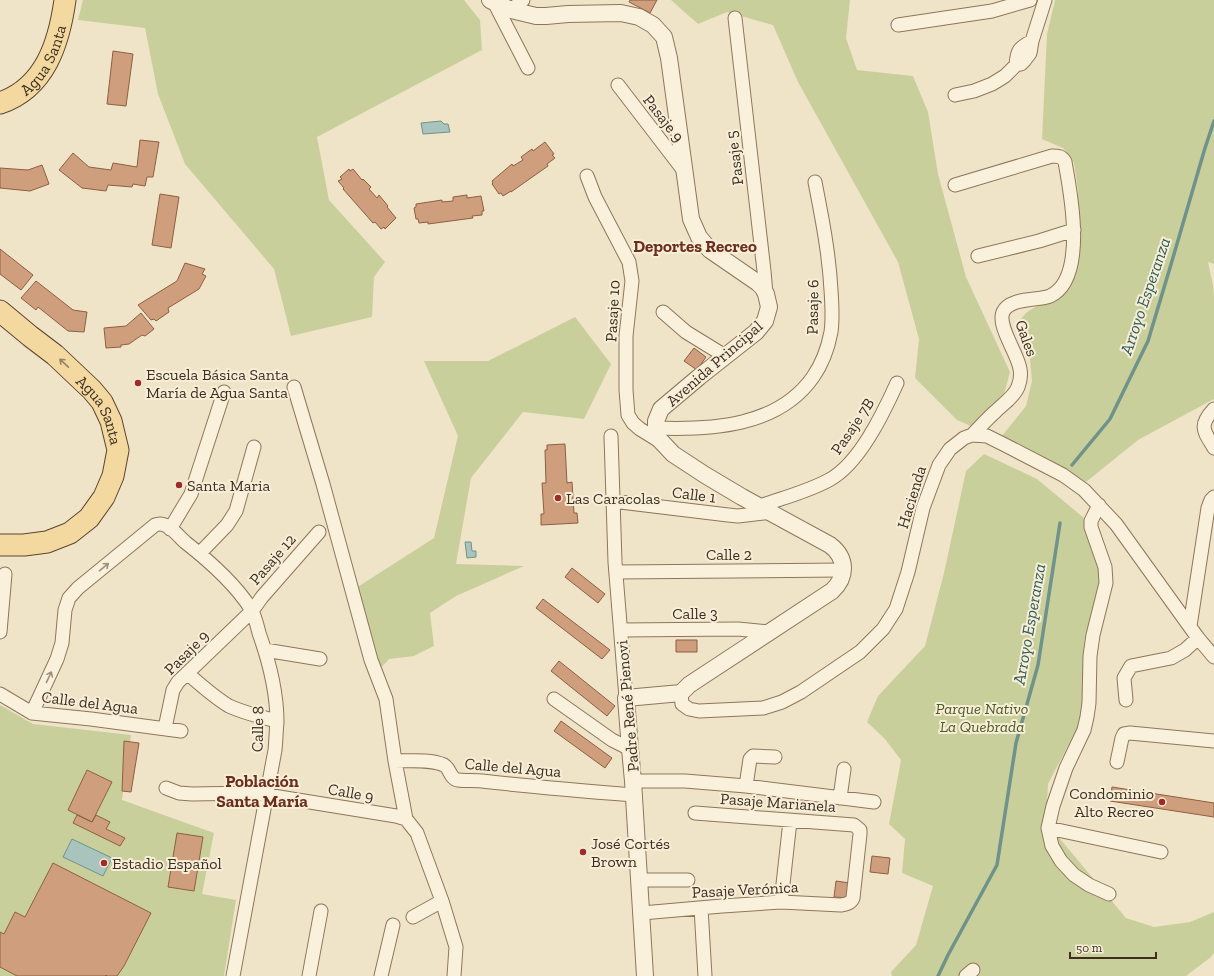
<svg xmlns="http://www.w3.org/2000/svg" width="1214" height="976" viewBox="0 0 1214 976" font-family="'Zilla Slab',serif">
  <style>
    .green { fill: #c9cf9b }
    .water { fill: #a9c4bc; stroke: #6f938a }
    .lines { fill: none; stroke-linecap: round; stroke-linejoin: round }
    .stream { stroke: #6f938a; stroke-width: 3.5 }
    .building { fill: #cf9f7d; stroke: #8d5f41 }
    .minor-casing { stroke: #8d765c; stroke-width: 15 }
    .tertiary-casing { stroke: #8d765c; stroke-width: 18 }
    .primary-casing { stroke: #5b4430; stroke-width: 23 }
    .minor { stroke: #faf1dc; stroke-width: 13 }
    .tertiary { stroke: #faf1dc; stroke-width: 16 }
    .primary { stroke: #f3d9a0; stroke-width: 21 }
    .oneway { stroke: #988460 }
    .oneway2 { stroke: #9c907e }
    .poi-dot { fill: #9e2a2b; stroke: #f7eed8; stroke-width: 1.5 }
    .labels { text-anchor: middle; stroke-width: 4; stroke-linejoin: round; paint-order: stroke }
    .street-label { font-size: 16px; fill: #3d2e20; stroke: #f7eed8 }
    .poi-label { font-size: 16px; fill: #3d2e20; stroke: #f7eed8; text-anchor: start }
    .park-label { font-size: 16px; font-style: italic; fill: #4d5a26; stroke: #f7eed8 }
    .neighbourhood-label { font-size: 17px; font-weight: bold; fill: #6b2e1e; stroke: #f7eed8 }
    .water-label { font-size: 17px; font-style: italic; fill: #2f5d5a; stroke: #f7eed8 }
  </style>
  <rect width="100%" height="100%" fill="#f0e4c8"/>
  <!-- green -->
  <path class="green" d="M83 0H464L480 20 482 50 317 137 329 200 385 262 374 277 372 317 291 336 274 269 185 164 158 94 145 28 78 20Z
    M671 0H850L846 38 857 70 913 76 928 112 938 174 966 277 1010 372 1003 398 973 427 957 420 915 378 919 339 898 262 798 82 773 25 727 12 698 24Z
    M1055 0H1214V264L1208 262 1213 285 1214 297V399L1138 440 1086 482 1002 436 1026 406 1032 381 1030 360 1026 341 1018 322 1027 312 1056 295 1078 258V190L1074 163 1063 148 1042 139 1047 34Z
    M575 317 611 364 584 419 523 412 471 478 456 564 524 566 456 596 430 613 434 646 414 656 389 659 378 671 356 588 434 538 458 436 424 361H488Z
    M984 454 1037 479 1084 518 1104 546 1111 584 1086 646 1084 715 1048 784 1046 822 1126 918 1154 927 1190 922 1214 912V953L1211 957 1186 976H892L891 972 916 945 933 886 902 873 905 839 889 824 901 760 885 739 867 722 878 696 925 646 944 573 966 471Z
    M0 705 33 724 131 735 122 800 214 833 202 894 236 900 224 976H0Z"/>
  <!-- water -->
  <path class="water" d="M441 121 444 124H448L450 132 423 134 421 123Z
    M465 542H471L472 551H476V557L467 558Z
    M72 839 112 858 103 876 63 857Z"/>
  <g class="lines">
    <!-- stream -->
    <path class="stream" d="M1072 465 1110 419 1148 341 1172 261 1205 148 1214 121
      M938 976 948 955 997 865 1016 743 1038 665 1060 523"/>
  </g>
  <!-- building -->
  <path class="building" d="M630 0H657L650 13 629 2Z
    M113 51 133 54 126 106 107 104Z
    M140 140 159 142 153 177H147L145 186 133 184 132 187 108 185 106 191 82 188 59 170 73 153 89 167 111 170 113 163 137 167Z
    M545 142 554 154 552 155 555 158 547 164 548 166 511 192V191L503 196 501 193 499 194 492 184 493 183 492 181 512 164 513 166 523 160 521 157 532 149 533 151Z
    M42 165 49 184 30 191 0 188V168L28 170Z
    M349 169 350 171 353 169 362 180 363 179 371 187 369 189 377 198 379 195 388 206 387 207 396 218 385 229 384 227 381 229 375 222 373 223 343 189 344 188 338 181 342 179 340 177Z
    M160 194 179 197 171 248 152 245Z
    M467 195V198L481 196 484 211H482V215L472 216 473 218 428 224V222L419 223 418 219H416L414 208 416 207V204L442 200V202L453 201V197Z
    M0 249 33 275 21 290 0 274Z
    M185 263 205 269 202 274 206 276 199 289 168 308 169 312 156 321 154 319 151 320 138 305 177 281Z
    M36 281 73 310 87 312 84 332 68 331 38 307 36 310 21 298Z
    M141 313 154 329 145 336 142 335 129 344 121 345V347L106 348 104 328 126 326Z
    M694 348 706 357 697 370 684 361Z
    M565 444 567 483 572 482 574 513H577L578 523 541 525V514H544L542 483H546L545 450H547V445Z
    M572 568 605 594 598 603 565 577Z
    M543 599 610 650 602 659 536 608Z
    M676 640H697V652H676Z
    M559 661 615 706 607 716 551 671Z
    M561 721 612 758 605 768 554 731Z
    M124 741 139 743 131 792 122 791Z
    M87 770 112 782 92 822 68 810Z
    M1112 787 1214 803V817L1110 801Z
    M77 815 92 822 96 815 110 822 106 829 125 838 120 846 73 823Z
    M177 833 203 837 194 891 168 887Z
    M872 856 890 858 888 874 870 872Z
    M53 863 151 913 124 966 117 976H107L106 975 105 976H17L0 967V932L4 934 15 912 25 917Z
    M836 881 850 883 848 898 834 897Z"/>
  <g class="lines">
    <!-- minor casing -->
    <g class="minor-casing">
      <path id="minor" d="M494 2 528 68
        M511 10 523 0
        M735 18 764 271 766 294
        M898 25 992 11 1030 0
        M1016 65C1017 50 1019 48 1032 41
        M618 85 684 171
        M955 95 974 91 992 84 1005 76 1016 65 1021 64 1024 61 1030 53 1032 41 1045 0
        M587 176 595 197 629 262 632 281 626 336V390L628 415 633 423 640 429 661 442
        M955 185 1052 156C1058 156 1062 156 1065 162 1071 194 1087 279 1050 296 1038 301 1010 297 1003 312 997 326 1018 354 1020 369 1021 374 1020 382 1018 387 1014 397 1003 404 996 411 988 418 980 427 972 435
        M978 256 1039 241 1074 230
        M663 312 686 332 725 356
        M294 387 323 484 371 660 386 699 395 761 406 819
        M1214 409C1198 426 1204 431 1214 448
        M656 428C711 430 778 427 813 377 822 364 828 348 831 332 833 318 832 304 831 290 829 253 822 218 815 182
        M611 436 615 562 626 698
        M612 501 728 515 738 516 772 512
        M1099 505 1091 521V527L1105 567 1106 583 1093 635 1090 656 1089 703 1087 717 1084 730 1066 768 1053 806 1048 828 1052 846 1061 861 1074 875 1089 885 1109 894
        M760 506C782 498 807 492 829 480 859 464 883 414 897 383
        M170 529 191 494 224 392
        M200 553 227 525 236 511 254 447
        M616 572 843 570
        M1190 626 1208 508 1211 500 1214 497
        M621 630 738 629 769 632
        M0 632 5 574
        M265 650 320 659
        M187 673C201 685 214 697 229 706 244 713 261 717 277 721
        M681 693 682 704 689 709 699 711 763 708 782 702 801 692 860 652 883 629 896 609 908 572 923 508 939 465 950 449 964 438 972 435 987 436 1005 445 1063 475 1084 490 1116 524 1198 638 1214 657
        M0 694 32 713 91 719 181 731
        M554 699 612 740 630 749
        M1126 700 1124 678 1131 666 1171 658 1185 650 1198 638
        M32 713 57 659 62 643 65 610 69 598 78 588 155 525C167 520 177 535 185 542 208 560 236 585 251 609 255 616 257 625 259 633 269 661 277 692 277 722 276 732 276 741 275 750L233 976
        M165 728 173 690 178 682 252 611 262 597 319 532
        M395 761C410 761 430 759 444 765 450 768 450 779 458 780 466 781 474 780 482 781 533 787 583 791 634 795
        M1117 762 1122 738 1124 734 1130 733 1214 741
        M633 781H685L746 786 874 802
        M746 786 750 759 753 756 775 757
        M166 788 179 793 192 794 253 793 267 795 396 816 406 819 417 833 442 901 456 947 454 976
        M840 798 844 769
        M1048 828 1161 852
        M639 880H688
        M781 902 790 821
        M701 908 705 976
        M642 913 722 906 781 902 841 905C847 904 851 903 853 898L860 834V830L854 825 695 813
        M413 917 442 901
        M309 976 321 911
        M381 976 393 925
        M966 976 973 970"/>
    </g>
    <!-- tertiary casing -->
    <g class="tertiary-casing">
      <path id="tertiary" d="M490 0 511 10 536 16H546L568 14 621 13 639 17 653 25 664 37 669 58 691 219 699 237 710 250 758 283 763 288 766 294 769 307 765 321 756 332 699 377 661 409 656 421V428L658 438 673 454 705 475 742 497 830 545C847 558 847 577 832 591L701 677 689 685 681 693 626 698 630 749 633 781 645 976"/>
    </g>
    <!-- primary casing -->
    <g class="primary-casing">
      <g id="primary">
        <path id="s1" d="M0 103C45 88 59 43 65 0"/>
        <path id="s2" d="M0 311 30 336 55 355 92 390 102 402 111 421 118 450 113 476 104 497 89 518 70 533 47 542 24 545H0"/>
      </g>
    </g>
    <!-- minor -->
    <use href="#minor" class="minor"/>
    <!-- tertiary -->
    <use href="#tertiary" class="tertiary"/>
    <!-- primary -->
    <use href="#primary" class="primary"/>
  </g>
  <!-- one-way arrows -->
  <defs><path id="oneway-shaft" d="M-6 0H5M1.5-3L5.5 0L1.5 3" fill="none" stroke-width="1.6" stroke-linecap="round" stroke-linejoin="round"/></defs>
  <use class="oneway" href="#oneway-shaft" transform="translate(64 363) rotate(-137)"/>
  <g class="oneway2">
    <use href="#oneway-shaft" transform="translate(104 567) rotate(-39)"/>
    <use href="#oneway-shaft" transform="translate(49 677) rotate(-65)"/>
  </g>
  <!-- markers -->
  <g class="poi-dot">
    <circle cx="138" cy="383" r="4"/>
    <circle cx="179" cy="485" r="4"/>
    <circle cx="558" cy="498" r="4"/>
    <circle cx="1162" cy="802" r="4"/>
    <circle cx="583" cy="852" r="4"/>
    <circle cx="104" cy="863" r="4"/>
  </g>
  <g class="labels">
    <!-- street labels -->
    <g class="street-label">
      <text dy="6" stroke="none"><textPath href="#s1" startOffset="64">Agua Santa</textPath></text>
      <text transform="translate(664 118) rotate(52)" y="6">Pasaje 9</text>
      <text transform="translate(734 158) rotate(-97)" y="6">Pasaje 5</text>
      <text transform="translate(812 307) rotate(-89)" y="6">Pasaje 6</text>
      <text transform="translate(612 311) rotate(-87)" y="6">Pasaje 10</text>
      <text transform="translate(1027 338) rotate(70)" y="6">Gales</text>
      <text transform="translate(714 363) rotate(-41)" y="6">Avenida Principal</text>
      <text dy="6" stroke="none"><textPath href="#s2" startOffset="143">Agua Santa</textPath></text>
      <text transform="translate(852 426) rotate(-56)" y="6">Pasaje 7B</text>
      <text transform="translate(694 494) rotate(7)" y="6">Calle 1</text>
      <text transform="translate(911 497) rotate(-73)" y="6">Hacienda</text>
      <text x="729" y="560">Calle 2</text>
      <text transform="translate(272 559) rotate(-49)" y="6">Pasaje 12</text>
      <text x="695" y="619">Calle 3</text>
      <text transform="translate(186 652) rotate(-45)" y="6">Pasaje 9</text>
      <text transform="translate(90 702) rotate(7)" y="6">Calle del Agua</text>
      <text transform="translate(627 706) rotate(-95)" y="6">Padre René Pienovi</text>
      <text transform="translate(257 729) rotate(-89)" y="6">Calle 8</text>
      <text transform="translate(513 767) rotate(5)" y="6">Calle del Agua</text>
      <text transform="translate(351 792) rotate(10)" y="6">Calle 9</text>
      <text transform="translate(778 802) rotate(4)" y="6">Pasaje Marianela</text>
      <text transform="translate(745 889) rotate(-3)" y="6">Pasaje Verónica</text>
    </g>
    <!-- poi labels -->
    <g class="poi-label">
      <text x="146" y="380">Escuela Básica Santa<tspan x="146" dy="18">María de Agua Santa</tspan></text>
      <text x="187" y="491">Santa Maria</text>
      <text x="566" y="504">Las Caracolas</text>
      <text x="1154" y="799" text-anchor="end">Condominio<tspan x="1154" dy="18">Alto Recreo</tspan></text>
      <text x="591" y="849">José Cortés<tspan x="591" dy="18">Brown</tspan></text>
      <text x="112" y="869">Estadio Español</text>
    </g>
    <!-- park labels -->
    <g class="park-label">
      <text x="982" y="714">Parque Nativo<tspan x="982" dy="18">La Quebrada</tspan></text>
    </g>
    <!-- neighbourhood labels -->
    <g class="neighbourhood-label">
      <text x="695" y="252">Deportes Recreo</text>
      <text x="262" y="787">Población<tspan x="262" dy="20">Santa María</tspan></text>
    </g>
    <!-- water labels -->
    <g class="water-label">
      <text transform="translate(1145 296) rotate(-71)" y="6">Arroyo Esperanza</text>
      <text transform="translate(1029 624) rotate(-80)" y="6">Arroyo Esperanza</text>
    </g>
  </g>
  <!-- scale -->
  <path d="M1070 952v6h86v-6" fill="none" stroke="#3d2e20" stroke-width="2"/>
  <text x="1076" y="952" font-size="12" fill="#3d2e20" stroke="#f7eed8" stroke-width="3" paint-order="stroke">50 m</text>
</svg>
